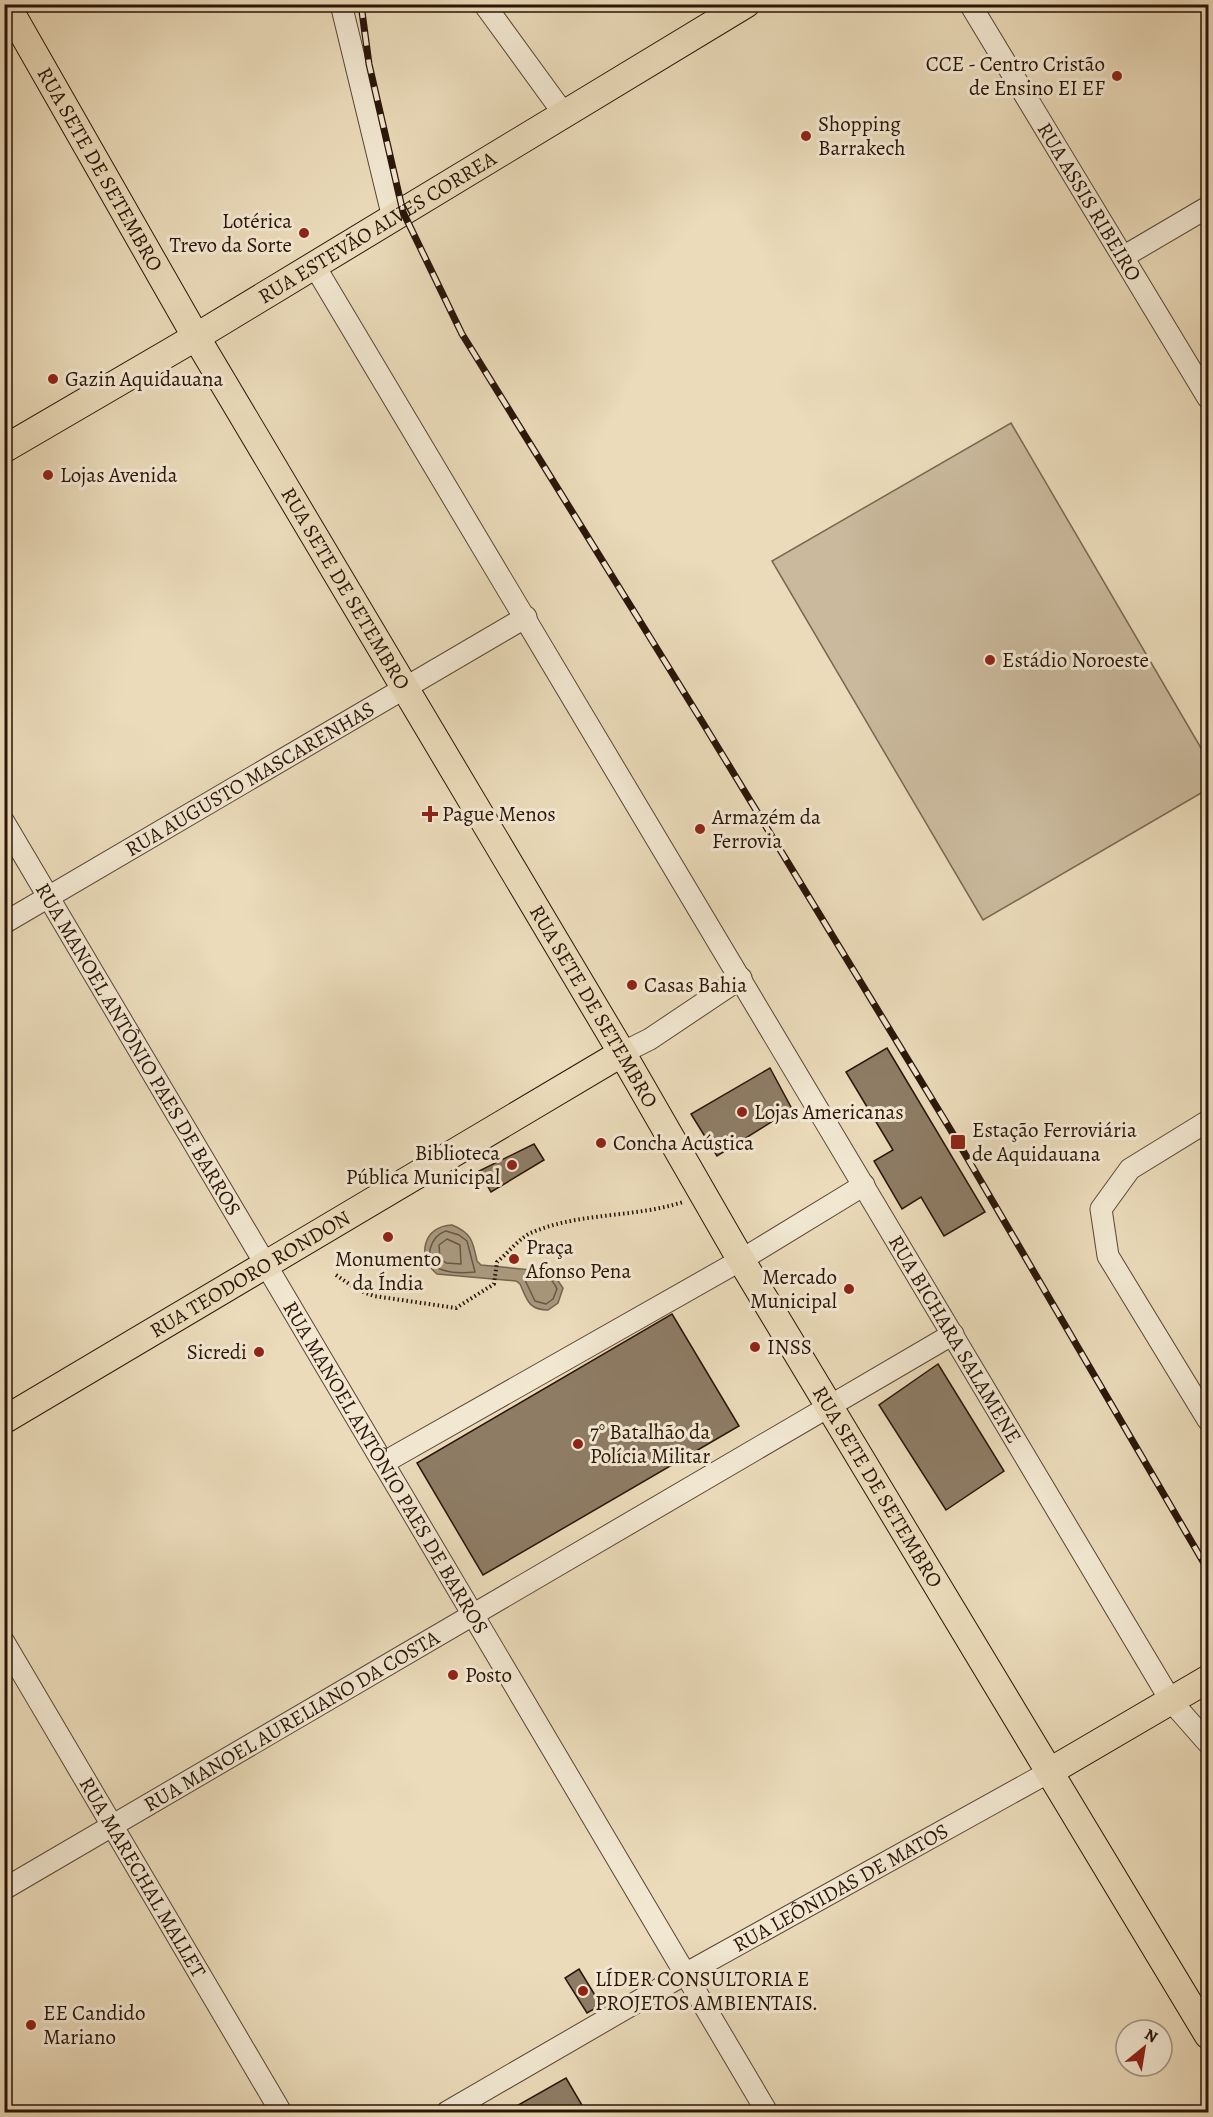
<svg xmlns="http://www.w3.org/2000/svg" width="1213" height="2117" viewBox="0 0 1213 2117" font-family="Alegreya,serif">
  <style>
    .green { fill: #cab99c; stroke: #7a6752; stroke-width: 1.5 }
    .water { fill: #a9987e; stroke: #76644f; stroke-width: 1.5 }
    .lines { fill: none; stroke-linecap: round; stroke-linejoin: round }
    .shore { stroke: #6a5644; stroke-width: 1.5 }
    .building { fill: #8e7c65; stroke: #2a1509; stroke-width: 1.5 }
    .minor-casing { stroke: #5a4635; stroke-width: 23 }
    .major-casing { stroke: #2a1509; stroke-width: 29 }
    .path { stroke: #2a1509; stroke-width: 4; stroke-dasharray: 1.5 3; stroke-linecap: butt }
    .minor { stroke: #f2e8d2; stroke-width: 21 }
    .major { stroke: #ebdbba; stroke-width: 27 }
    .rail-casing { stroke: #2a1509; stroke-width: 7 }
    .rail { stroke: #f2e8d2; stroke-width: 4.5; stroke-dasharray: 14; stroke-linecap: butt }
    .poi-dot { fill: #8f2418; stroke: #f2e8d2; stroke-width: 2 }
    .labels { text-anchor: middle; stroke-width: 6; stroke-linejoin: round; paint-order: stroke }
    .poi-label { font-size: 21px; fill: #2a1509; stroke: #f2e8d2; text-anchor: start }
    .street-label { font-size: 21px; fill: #2a1509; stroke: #f2e8d2 }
  </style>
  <rect width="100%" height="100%" fill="#ebdbba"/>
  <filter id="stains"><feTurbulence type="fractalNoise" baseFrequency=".00333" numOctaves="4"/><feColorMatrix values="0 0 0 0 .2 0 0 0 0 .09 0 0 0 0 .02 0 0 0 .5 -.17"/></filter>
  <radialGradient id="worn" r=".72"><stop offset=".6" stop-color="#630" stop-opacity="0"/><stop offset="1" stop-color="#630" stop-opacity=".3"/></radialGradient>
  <!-- green -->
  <path class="green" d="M1011 423 1208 760V789L983 920 772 561Z"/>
  <!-- water -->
  <path class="water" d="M452 1225C472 1233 473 1242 477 1261L481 1265 552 1272 563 1288 558 1303 548 1310C528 1310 527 1299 520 1284L516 1281 437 1274C416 1257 423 1226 452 1225Z"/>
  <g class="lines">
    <!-- shore -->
    <path class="shore" d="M446 1231 459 1235 467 1241 475 1272C465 1273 449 1273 440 1269 422 1260 430 1236 446 1231Z
      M447 1239 460 1245 461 1264 446 1263 440 1258 439 1245Z
      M526 1274C540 1275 551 1274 557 1289L553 1299 546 1304 535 1301 524 1278Z"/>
  </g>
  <!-- building -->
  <path class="building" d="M887 1048 985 1212 944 1236 921 1197 902 1209 874 1161 893 1150 846 1072Z
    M770 1068 792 1109 717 1156 691 1114Z
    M534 1144 544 1160 491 1192 479 1171Z
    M672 1314 739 1426 483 1575 417 1463Z
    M938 1364 1004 1471 946 1510 879 1405Z
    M579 1969 601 2005 587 2013 565 1978Z
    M566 2078 586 2112H506Z"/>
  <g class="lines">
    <!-- minor casing -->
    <g class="minor-casing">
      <g id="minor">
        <path d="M341 4 393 218"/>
        <path d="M484 4 564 114"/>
        <path id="s1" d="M970 4 1208 398"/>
        <path d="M1123 257 1208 207"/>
        <path id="s2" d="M314 265 1171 1701 1208 1743"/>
        <path id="s3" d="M4 822 767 2112"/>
        <path id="s4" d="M4 923 526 617"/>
        <path d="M622 1053 650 1039 741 978"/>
        <path d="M1208 1121 1130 1169 1101 1209 1108 1256 1208 1420"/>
        <path d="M383 1463 741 1260 864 1185"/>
        <path id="s5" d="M4 1642 281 2112"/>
        <path id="s6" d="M4 1889 953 1334"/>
        <path id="s7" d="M447 2112 685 1974 1049 1772"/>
      </g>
    </g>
    <!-- major casing -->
    <g class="major-casing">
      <g id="major">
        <path id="s8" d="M6 4 196 337 622 1053 741 1260 1208 2035"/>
        <path id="s9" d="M4 449 196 337 746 4"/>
        <path id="s10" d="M4 1420 622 1053"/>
        <path d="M1049 1772 1208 1679"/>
      </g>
    </g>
    <!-- path -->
    <path class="path" d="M336 1275 358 1290 374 1296 456 1308 494 1284 497 1262C508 1253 520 1237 533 1232 581 1212 634 1218 683 1202"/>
    <!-- minor -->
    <use href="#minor" class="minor"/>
    <!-- major -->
    <use href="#major" class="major"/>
    <!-- rail casing -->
    <g class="rail-casing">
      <path id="rail" d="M361 4 369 64 403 212 462 334 703 723 958 1142 1208 1570"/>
    </g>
    <!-- rail -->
    <use href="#rail" class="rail"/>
  </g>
  <!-- markers -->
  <g class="poi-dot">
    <circle cx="1117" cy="76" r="6"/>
    <circle cx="806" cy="136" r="6"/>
    <circle cx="304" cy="233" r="6"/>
    <circle cx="53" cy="379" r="6"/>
    <circle cx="48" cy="475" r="6"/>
    <circle cx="990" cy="660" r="6"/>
    <path d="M427 805h6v6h6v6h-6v6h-6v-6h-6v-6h6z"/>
    <circle cx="700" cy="829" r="6"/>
    <circle cx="632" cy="985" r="6"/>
    <circle cx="742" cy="1112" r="6"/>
    <rect x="950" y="1134" width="16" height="16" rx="3"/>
    <circle cx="601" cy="1143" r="6"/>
    <circle cx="512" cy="1165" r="6"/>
    <circle cx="388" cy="1237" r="6"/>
    <circle cx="514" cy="1259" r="6"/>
    <circle cx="849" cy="1289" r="6"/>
    <circle cx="755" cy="1347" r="6"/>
    <circle cx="259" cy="1352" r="6"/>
    <circle cx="578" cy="1444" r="6"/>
    <circle cx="453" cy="1675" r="6"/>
    <circle cx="583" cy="1991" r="6"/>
    <circle cx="31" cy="2025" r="6"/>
  </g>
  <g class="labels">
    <!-- poi labels -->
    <g class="poi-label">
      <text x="1105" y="71" text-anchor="end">CCE - Centro Cristão<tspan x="1105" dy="24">de Ensino EI EF</tspan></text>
      <text x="818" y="131">Shopping<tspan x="818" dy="24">Barrakech</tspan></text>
      <text x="292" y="228" text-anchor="end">Lotérica<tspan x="292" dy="24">Trevo da Sorte</tspan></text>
      <text x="65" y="386">Gazin Aquidauana</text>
      <text x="60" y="482">Lojas Avenida</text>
      <text x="1002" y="667">Estádio Noroeste</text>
      <text x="442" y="821">Pague Menos</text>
      <text x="712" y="824">Armazém da<tspan x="712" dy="24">Ferrovia</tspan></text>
      <text x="644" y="992">Casas Bahia</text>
      <text x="754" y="1119">Lojas Americanas</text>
      <text x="972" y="1137">Estação Ferroviária<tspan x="972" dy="24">de Aquidauana</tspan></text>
      <text x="613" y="1150">Concha Acústica</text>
      <text x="500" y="1160" text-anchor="end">Biblioteca<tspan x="500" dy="24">Pública Municipal</tspan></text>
      <text x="526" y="1254">Praça<tspan x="526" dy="24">Afonso Pena</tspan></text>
      <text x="388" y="1266" text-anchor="middle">Monumento<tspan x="388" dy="24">da Índia</tspan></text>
      <text x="837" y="1284" text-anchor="end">Mercado<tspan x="837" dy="24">Municipal</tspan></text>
      <text x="767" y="1354">INSS</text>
      <text x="247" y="1359" text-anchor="end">Sicredi</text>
      <text x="590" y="1439">7° Batalhão da<tspan x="590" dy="24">Polícia Militar</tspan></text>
      <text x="465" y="1682">Posto</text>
      <text x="595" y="1986">LÍDER CONSULTORIA E<tspan x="595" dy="24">PROJETOS AMBIENTAIS.</tspan></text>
      <text x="43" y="2020">EE Candido<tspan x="43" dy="24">Mariano</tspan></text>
    </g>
    <!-- street labels -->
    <g class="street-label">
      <text dy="7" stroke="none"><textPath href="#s8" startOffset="190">RUA SETE DE SETEMBRO</textPath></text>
      <text dy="7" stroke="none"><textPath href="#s1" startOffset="231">RUA ASSIS RIBEIRO</textPath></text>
      <text dy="7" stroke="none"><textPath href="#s9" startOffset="434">RUA ESTEVÃO ALVES CORREA</textPath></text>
      <text dy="7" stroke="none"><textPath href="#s8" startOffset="676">RUA SETE DE SETEMBRO</textPath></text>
      <text dy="7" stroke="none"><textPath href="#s4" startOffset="285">RUA AUGUSTO MASCARENHAS</textPath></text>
      <text dy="7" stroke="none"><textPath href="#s8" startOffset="1162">RUA SETE DE SETEMBRO</textPath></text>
      <text dy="7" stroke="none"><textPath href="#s3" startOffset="264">RUA MANOEL ANTÔNIO PAES DE BARROS</textPath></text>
      <text dy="7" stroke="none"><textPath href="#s10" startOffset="286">RUA TEODORO RONDON</textPath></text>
      <text dy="7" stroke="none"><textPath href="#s2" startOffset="1251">RUA BICHARA SALAMENE</textPath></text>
      <text dy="7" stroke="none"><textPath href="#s3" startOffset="750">RUA MANOEL ANTÔNIO PAES DE BARROS</textPath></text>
      <text dy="7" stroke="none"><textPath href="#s8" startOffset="1720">RUA SETE DE SETEMBRO</textPath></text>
      <text dy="7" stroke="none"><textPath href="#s6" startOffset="333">RUA MANOEL AURELIANO DA COSTA</textPath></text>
      <text dy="7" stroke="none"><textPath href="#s5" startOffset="273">RUA MARECHAL MALLET</textPath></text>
      <text dy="7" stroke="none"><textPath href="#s7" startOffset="453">RUA LEÔNIDAS DE MATOS</textPath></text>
    </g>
  </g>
  <!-- margin -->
  <rect width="1213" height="2117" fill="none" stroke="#ebdbba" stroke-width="24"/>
  <rect x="6" y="6" width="1201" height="2105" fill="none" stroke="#2a1509" stroke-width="3"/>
  <rect x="12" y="12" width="1189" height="2093" fill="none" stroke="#2a1509" stroke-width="1.5"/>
  <!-- north arrow -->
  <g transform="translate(1144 2048) rotate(30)"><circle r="28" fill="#f2e8d2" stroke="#a29482" stroke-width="1.5"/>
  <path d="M0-4.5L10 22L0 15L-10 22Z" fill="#8f2418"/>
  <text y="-9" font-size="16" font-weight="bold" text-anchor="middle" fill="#2a1509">N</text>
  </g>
  <rect width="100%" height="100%" filter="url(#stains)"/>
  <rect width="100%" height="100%" fill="url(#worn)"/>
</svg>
